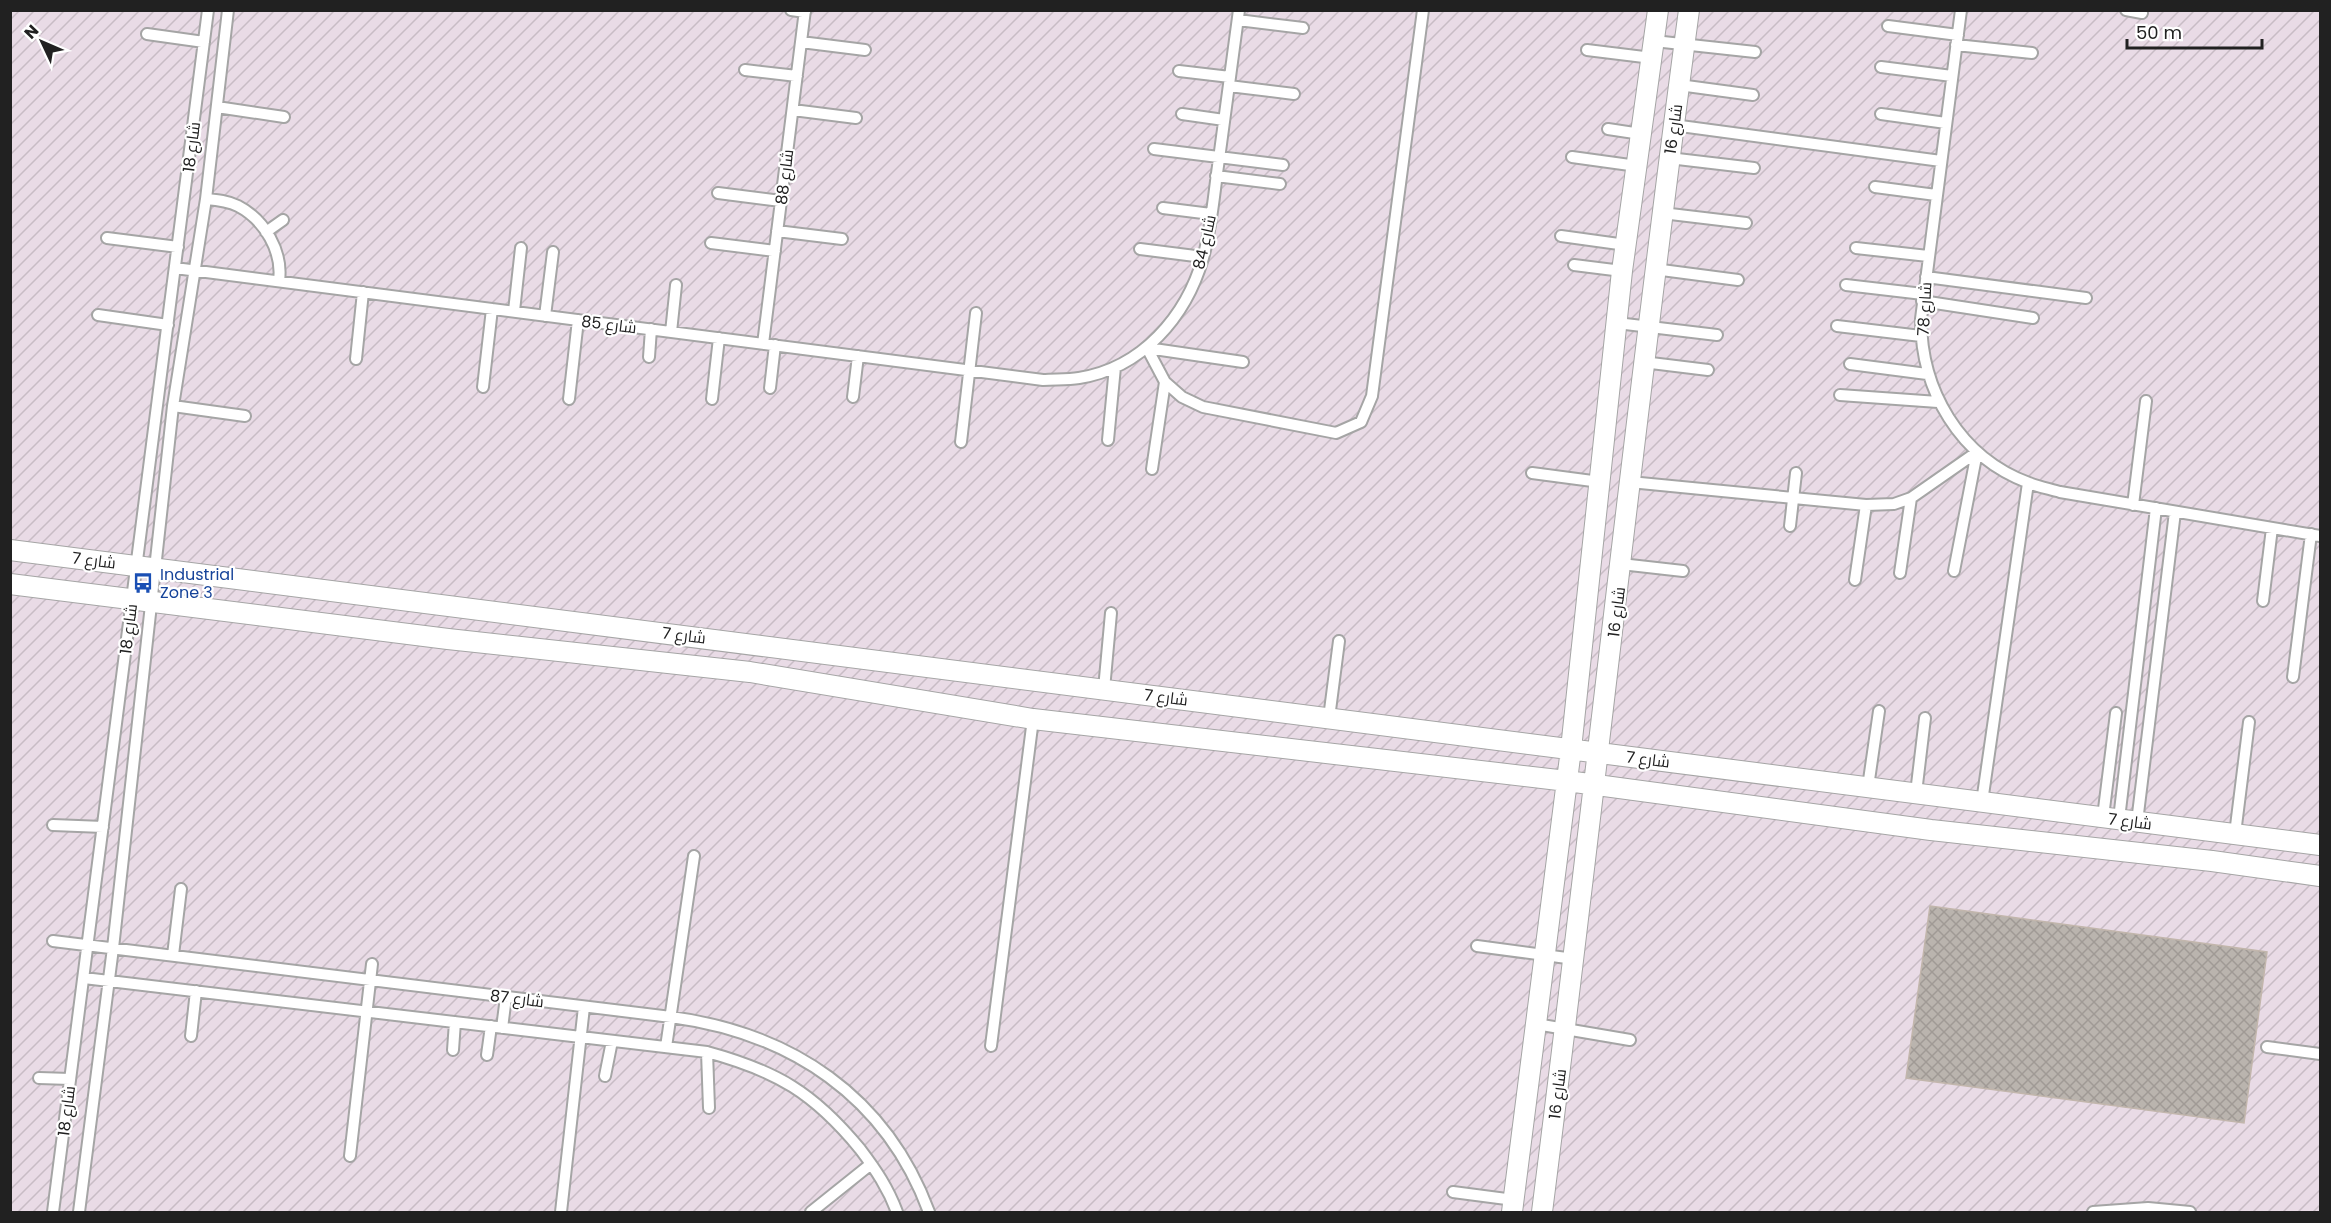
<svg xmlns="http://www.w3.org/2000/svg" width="2331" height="1223" viewBox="0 0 2331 1223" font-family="Poppins,Cairo,sans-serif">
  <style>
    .industrial { fill: url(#industrial-furrows) }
    .building { fill: url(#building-cross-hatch); stroke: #c2b6ac; stroke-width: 1.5 }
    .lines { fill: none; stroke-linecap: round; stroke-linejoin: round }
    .service-casing { stroke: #a5a5a5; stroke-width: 14 }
    .minor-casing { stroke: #a5a5a5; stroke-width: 22 }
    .service { stroke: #fff; stroke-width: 10 }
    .minor { stroke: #fff; stroke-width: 20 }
    .labels { text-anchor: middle; stroke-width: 4.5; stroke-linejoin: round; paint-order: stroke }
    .street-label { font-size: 16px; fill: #212121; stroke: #fff }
    .transit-label { font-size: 16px; fill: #164399; stroke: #fff; text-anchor: start }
  </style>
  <defs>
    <pattern id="industrial-furrows" width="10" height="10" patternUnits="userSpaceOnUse" patternTransform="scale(1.5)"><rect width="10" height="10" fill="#e9dbe6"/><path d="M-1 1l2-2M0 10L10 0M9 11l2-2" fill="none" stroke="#c8bcc5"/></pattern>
    <pattern id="building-cross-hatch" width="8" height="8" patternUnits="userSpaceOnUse" patternTransform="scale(1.5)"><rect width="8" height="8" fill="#bab4ae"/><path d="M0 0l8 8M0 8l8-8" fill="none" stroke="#a09a95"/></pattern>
  </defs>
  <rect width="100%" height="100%" fill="#f1eee9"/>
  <!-- industrial -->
  <path class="industrial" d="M10 11H2320V1212H11Z"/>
  <!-- building -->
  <path class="building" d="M1930 906 2267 952 2244 1123 1906 1078Z"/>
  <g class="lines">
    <!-- service casing -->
    <g class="service-casing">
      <path id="service" d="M791 10 805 12
        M1961 10 1921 319C1921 390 1959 457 2029 483 2039 487 2050 489 2060 492L2320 536
        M2126 10 2142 13
        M1238 20 1303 28
        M1888 26 1958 35
        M147 34 204 42
        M1654 41 1755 52
        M801 42 865 50
        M1956 45 2032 53
        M1587 50 1652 58
        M1881 67 1952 76
        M745 70 797 76
        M1179 71 1230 77
        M1679 85 1753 95
        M1229 86 1294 94
        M217 107 284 117
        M793 110 856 118
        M1182 114 1224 120
        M1881 114 1946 123
        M1673 125 1941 161
        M1608 129 1641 134
        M1154 149 1283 165
        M1572 157 1637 166
        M1669 158 1754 168
        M1216 176 1280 184
        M1875 187 1936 195
        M718 193 781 201
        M206 199C217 200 228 201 238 206 265 220 283 252 279 281
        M1163 208 1211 214
        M1662 213 1746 223
        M777 231 842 239
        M266 232 283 220
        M1561 236 1626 245
        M107 238 178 247
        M711 243 775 251
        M1856 248 1928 256
        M1140 249 1203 257
        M1574 265 1622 271
        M175 268 1043 380C1054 379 1067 380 1079 378 1142 368 1186 317 1203 258 1212 226 1214 192 1219 159 1226 110 1232 60 1239 10
        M1654 269 1738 280
        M1926 277 2086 298
        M1846 285 1923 294
        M1922 301 2033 318
        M514 311 521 248
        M98 315 168 325
        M545 316 553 252
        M1617 323 1717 335
        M1837 326 1921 336
        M671 332 676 285
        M763 344 805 10
        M1147 348 1165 382 1182 397 1203 407 1336 433 1361 422 1372 396 1423 10
        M1147 348 1243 362
        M649 357 651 329
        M356 359 363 292
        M1643 362 1708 370
        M1850 364 1927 374
        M483 387 492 309
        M770 388 775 345
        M1840 395 1938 402
        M853 397 858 356
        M569 399 578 320
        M712 399 719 338
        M173 406 245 416
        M1108 440 1115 367
        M961 442 976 313
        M1152 469 1165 382
        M1532 473 1600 482
        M1630 482 1866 505 1894 504 1911 498 1977 452
        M2133 505 2146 401
        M1790 526 1796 473
        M1621 564 1683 571
        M1954 571 1977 452
        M1900 573 1911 498
        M1855 580 1866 505
        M2263 601 2272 528
        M2293 677 2311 534
        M1104 689 1111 613
        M1329 718 1339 641
        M1868 787 1879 711
        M1916 793 1925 718
        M1982 802 2028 483
        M2103 817 2116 713
        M2119 819 2156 508
        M2137 822 2175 512
        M53 825 103 827
        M2235 834 2249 722
        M53 941 671 1017C791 1033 886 1096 929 1212
        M1477 946 1574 959
        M173 955 181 889
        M84 978 707 1052C777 1071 814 1093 860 1149 876 1170 888 1188 897 1212
        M1536 1024 1630 1040
        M502 1028 506 997
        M191 1036 196 991
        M991 1046 1033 719
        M666 1047 694 856
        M2267 1047 2320 1054
        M453 1050 455 1022
        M707 1052 709 1108
        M487 1055 491 1026
        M605 1076 612 1041
        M39 1078 70 1079
        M350 1156 372 964
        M1453 1192 1514 1200
        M53 1212 208 10
        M79 1212 113 948 173 406 206 199 228 10
        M561 1212 584 1007
        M811 1212 871 1164
        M2093 1212 2148 1208 2190 1212"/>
    </g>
    <!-- minor casing -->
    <g class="minor-casing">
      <path id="minor" d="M10 550 2320 845
        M10 584 448 639 750 672 1033 719 1567 781 1931 830 2212 861 2320 876
        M1512 1212 1571 749 1622 271 1658 10
        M1542 1212C1593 812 1635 411 1689 10"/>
    </g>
    <!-- service -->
    <use href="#service" class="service"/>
    <!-- minor -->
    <use href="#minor" class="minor"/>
  </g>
  <!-- icons -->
  <defs>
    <g id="bus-bare" transform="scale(1.62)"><path d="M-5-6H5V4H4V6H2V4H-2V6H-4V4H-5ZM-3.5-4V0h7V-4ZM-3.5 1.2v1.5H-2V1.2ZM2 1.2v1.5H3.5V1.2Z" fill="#1a4fb4" stroke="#fff" stroke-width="2.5" paint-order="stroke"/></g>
  </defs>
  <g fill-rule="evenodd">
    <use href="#bus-bare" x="143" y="583"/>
  </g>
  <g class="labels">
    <!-- street labels -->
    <g class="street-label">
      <text transform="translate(1673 129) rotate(-82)" y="6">شارع 16</text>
      <text transform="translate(191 147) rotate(-83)" y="6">شارع 18</text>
      <text transform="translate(784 177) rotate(-83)" y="6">شارع 88</text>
      <text transform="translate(1204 242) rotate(-77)" y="6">شارع 84</text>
      <text transform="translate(1924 309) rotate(-87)" y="6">شارع 78</text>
      <text transform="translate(609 324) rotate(7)" y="6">شارع 85</text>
      <text transform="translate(94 560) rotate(7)" y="6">شارع 7</text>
      <text transform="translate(1616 612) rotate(-83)" y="6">شارع 16</text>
      <text transform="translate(128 629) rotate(-83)" y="6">شارع 18</text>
      <text transform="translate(684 635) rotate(7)" y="6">شارع 7</text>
      <text transform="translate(1166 697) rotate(7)" y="6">شارع 7</text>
      <text transform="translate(1648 759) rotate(7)" y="6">شارع 7</text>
      <text transform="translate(2130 821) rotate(7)" y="6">شارع 7</text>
      <text transform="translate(517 998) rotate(7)" y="6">شارع 87</text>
      <text transform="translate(1557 1094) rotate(-83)" y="6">شارع 16</text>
      <text transform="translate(66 1111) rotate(-83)" y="6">شارع 18</text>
    </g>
    <!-- transit labels -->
    <g class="transit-label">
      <text x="160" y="580">Industrial<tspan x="160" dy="18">Zone 3</tspan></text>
    </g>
  </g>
  <!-- border -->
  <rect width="2331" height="1223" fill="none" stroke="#212121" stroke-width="24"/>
  <!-- north arrow -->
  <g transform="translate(42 42) rotate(314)" stroke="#ffffff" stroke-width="4.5" paint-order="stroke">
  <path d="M0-4.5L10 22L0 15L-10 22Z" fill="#212121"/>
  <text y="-9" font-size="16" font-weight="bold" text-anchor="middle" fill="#212121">N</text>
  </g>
  <!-- scale -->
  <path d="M2127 39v9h135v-9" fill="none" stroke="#212121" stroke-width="3"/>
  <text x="2136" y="39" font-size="18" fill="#212121" stroke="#ffffff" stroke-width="4.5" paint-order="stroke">50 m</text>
</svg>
